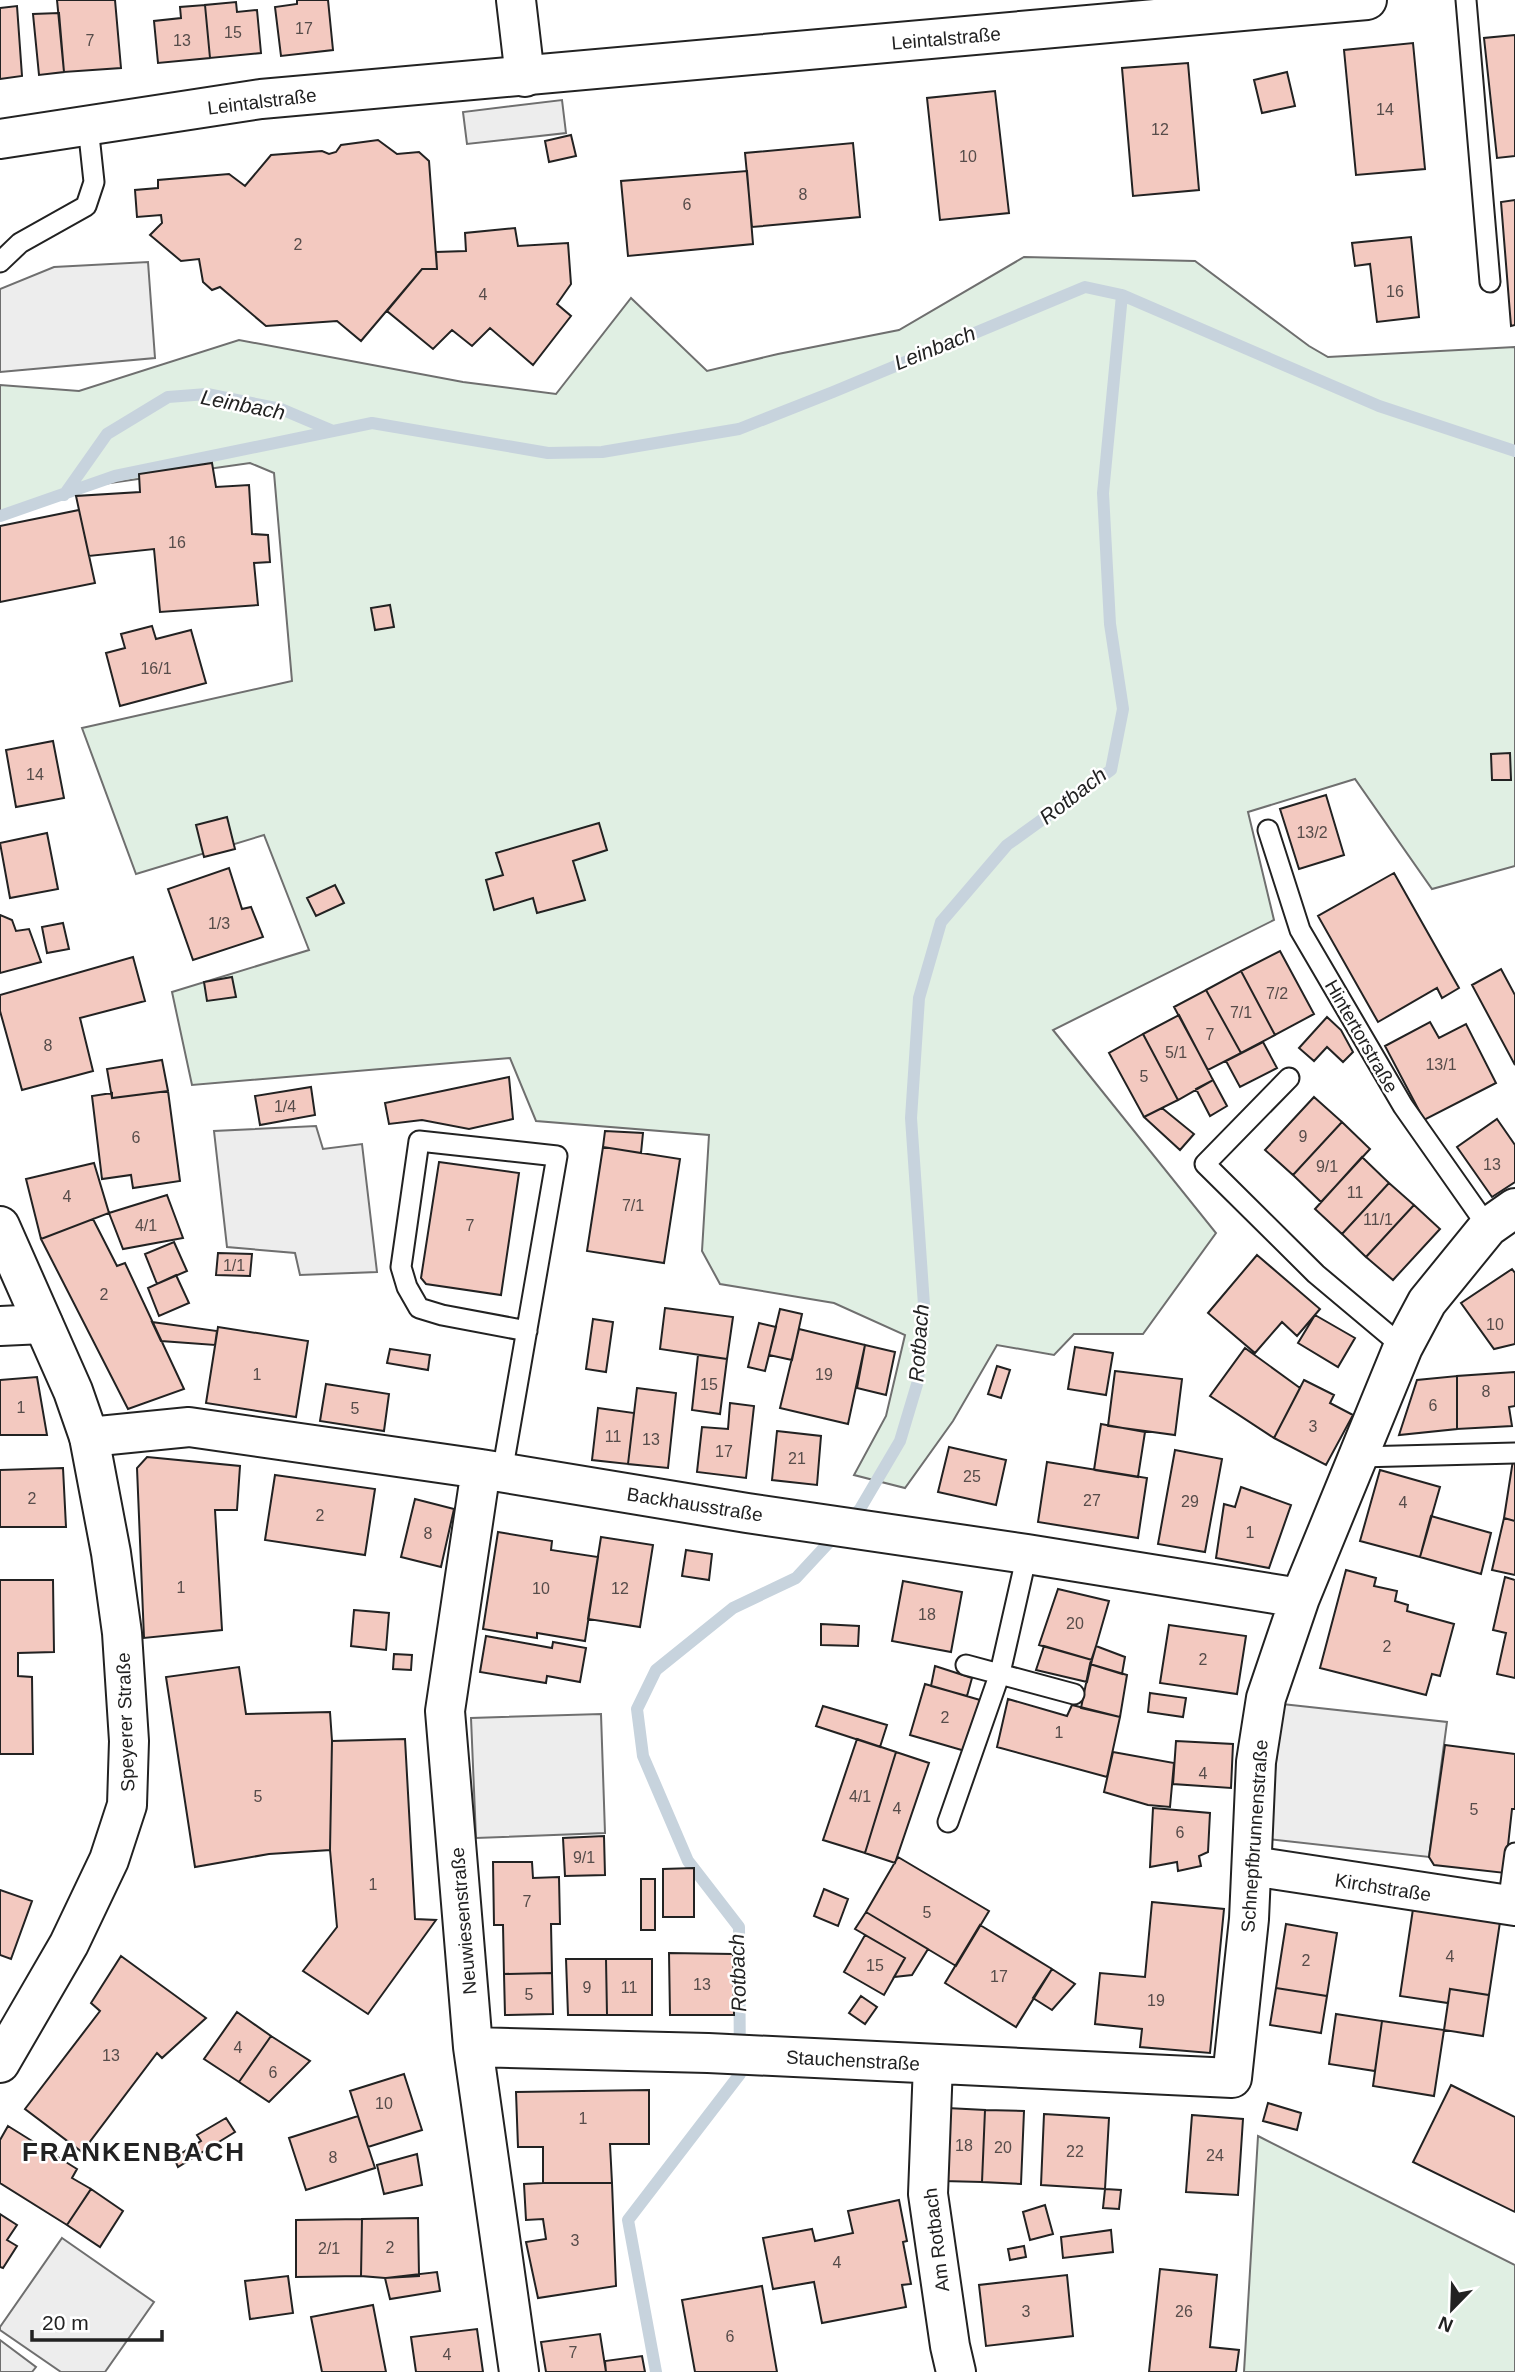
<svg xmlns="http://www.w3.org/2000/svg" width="1515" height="2372" viewBox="0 0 1515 2372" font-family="Arial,sans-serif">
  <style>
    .green { fill: #e0efe3; stroke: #6f6f6f; stroke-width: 2 }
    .parking { fill: #ededed; stroke: #6f6f6f; stroke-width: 2 }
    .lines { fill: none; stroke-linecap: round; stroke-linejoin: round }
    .stream { stroke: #c7d3dd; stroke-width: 12 }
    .building { fill: #f3c9c0; stroke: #222; stroke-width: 2 }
    .service-casing { stroke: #222; stroke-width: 23 }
    .minor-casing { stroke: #222; stroke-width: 42 }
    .secondary-casing { stroke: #222; stroke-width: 42 }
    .primary-casing { stroke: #222; stroke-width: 42 }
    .service { stroke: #fff; stroke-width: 19 }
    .minor { stroke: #fff; stroke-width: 38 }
    .secondary { stroke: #fff; stroke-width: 38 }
    .primary { stroke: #fff; stroke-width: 38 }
    .labels { text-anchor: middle; stroke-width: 5; stroke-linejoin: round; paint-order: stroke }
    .number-label { font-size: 16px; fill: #564c4a }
    .street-label { font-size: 19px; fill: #222; stroke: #fff }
    .water-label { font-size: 21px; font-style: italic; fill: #222; stroke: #fff }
    .district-label { font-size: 26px; font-weight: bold; letter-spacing: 2px; fill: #222; stroke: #fff }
  </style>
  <rect width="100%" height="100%" fill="#fff"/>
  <!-- green -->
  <path class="green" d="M1024 257 1195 261 1309 346 1328 357 1515 347V866L1432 889 1355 779 1248 812 1274 920 1053 1030 1216 1233 1143 1334H1074L1054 1355 997 1345 953 1421 905 1488 854 1475 886 1416 905 1335 834 1303 720 1284 702 1251 709 1135 536 1121 510 1058 192 1085 172 992 309 950 264 835 136 874 82 728 292 681 274 473 250 463 82 487 0 514V385L79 391 239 340 463 382 556 394 631 298 707 371 778 354 899 330Z
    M1258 2136 1515 2265V2372H1244Z"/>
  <!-- parking -->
  <path class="parking" d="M562 100 566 133 467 144 463 112Z
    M148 262 155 358 0 372V289L54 267Z
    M316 1126 323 1149 362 1144 377 1272 300 1275 295 1253 227 1247 214 1131Z
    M1282 1704 1447 1722 1429 1857 1268 1839Z
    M601 1714 605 1833 476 1838 471 1718Z
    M62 2238 154 2302 105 2372H61L0 2330V2327Z
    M0 2340 36 2367 32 2372H0Z"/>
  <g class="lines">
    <!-- stream -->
    <path class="stream" d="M64 495 107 434 168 397 207 394 281 409 333 431
      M0 516 115 476 372 423 548 453 602 452 739 429 833 392 1085 287 1122 295 1379 406 1515 451
      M656 2372 628 2220 740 2074 739 1927 688 1861 643 1756 637 1709 656 1670 733 1608 796 1578 860 1509 900 1441 918 1381 924 1305 911 1118 919 998 941 922 1007 845 1111 770 1123 709 1110 624 1103 493 1122 295"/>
  </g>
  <!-- building -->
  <path class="building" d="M57 0H115L121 68 64 72Z
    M297 0H328L333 50 281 56 275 7 297 4Z
    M236 2 237 12 257 10 261 53 210 58 205 5Z
    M205 5 210 58 158 63 154 21 181 18 180 7Z
    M17 6 22 76 0 79V8Z
    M59 13 64 72 39 75 33 14Z
    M1515 35V156L1497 158 1484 38Z
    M1413 43 1425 169 1356 175 1344 50Z
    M1188 63 1199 190 1133 196 1122 68Z
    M1287 72 1295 106 1262 113 1254 80Z
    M995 91 1009 213 940 220 927 98Z
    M571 135 576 156 549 162 545 141Z
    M378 140 397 154 419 152 429 161 437 269H422L361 341 337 321 266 326 220 287 212 290 203 282 199 259 181 261 150 235 162 223 161 215 137 217 135 190 158 188V180L229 174 245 186 271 155 322 151 329 154 336 152 341 145Z
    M853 143 860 217 752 227 745 153Z
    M747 171 753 244 628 256 621 181Z
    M1515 200V325L1511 326 1501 202Z
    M515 228 518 246 568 243 571 284 557 304 571 316 533 365 490 328 472 346 452 330 433 349 387 311 422 269H437L436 252 466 251 465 233Z
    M1411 237 1419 317 1377 322 1370 264 1355 266 1352 243Z
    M212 463 216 487 249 485 252 534 268 535 270 562 254 563 258 605 160 612 154 549 89 556 76 496 140 492 139 474Z
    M79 510 95 583 0 602V526Z
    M390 605 394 627 375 630 371 608Z
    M152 626 156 639 191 630 206 683 120 706 106 653 125 648 121 634Z
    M53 741 64 798 16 807 6 750Z
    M1510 753 1511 780H1492L1491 754Z
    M1326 795 1344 855 1299 869 1280 809Z
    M227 817 235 849 204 857 196 825Z
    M599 823 607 850 573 861 585 900 537 913 533 898 494 910 486 880 503 875 496 853Z
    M47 833 58 889 10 898 0 843Z
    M229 868 242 909 251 907 263 937 193 960 168 889Z
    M1394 873 1459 988 1442 998 1437 988 1378 1022 1318 916Z
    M335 885 344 903 316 916 307 898Z
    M0 915 12 920 16 931 29 929 41 962 0 973Z
    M63 923 69 949 47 953 42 927Z
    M1280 951 1314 1014 1275 1035 1241 971Z
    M133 957 145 1001 80 1018 93 1071 22 1090 0 1011V995Z
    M1501 969 1515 995V1065L1472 985Z
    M1241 971 1275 1035 1241 1053 1206 990Z
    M232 977 236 997 207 1001 204 982Z
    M1206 990 1241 1053 1208 1070 1174 1007Z
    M1179 1015 1213 1080 1178 1100 1143 1034Z
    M1327 1017 1341 1030 1353 1052 1343 1062 1327 1047 1314 1061 1299 1048Z
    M1430 1022 1439 1038 1466 1024 1496 1083 1424 1120 1385 1046Z
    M1143 1034 1178 1100 1144 1117 1109 1053Z
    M1263 1042 1277 1068 1240 1087 1226 1061Z
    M162 1060 168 1091 112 1098 107 1069Z
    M509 1077 513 1119 469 1129 422 1120 389 1124 385 1103Z
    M1213 1080 1227 1106 1210 1116 1196 1089Z
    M311 1087 315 1115 260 1125 255 1096Z
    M168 1091 180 1181 133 1188 131 1175 102 1179 92 1096 112 1093V1098Z
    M1314 1097 1342 1122 1293 1175 1265 1150Z
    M1162 1108 1194 1134 1180 1150 1144 1117Z
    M1497 1119 1515 1145V1182L1492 1197 1457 1147Z
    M1342 1122 1370 1149 1321 1202 1293 1175Z
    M605 1131 643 1133 641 1153 603 1147Z
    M603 1147 680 1159 664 1263 587 1251Z
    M1362 1157 1389 1183 1342 1234 1315 1209Z
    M439 1162 519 1173 501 1295 426 1284 421 1278Z
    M94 1163 109 1213 41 1239 26 1179Z
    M1389 1183 1414 1205 1366 1257 1342 1234Z
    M167 1195 183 1238 123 1249 109 1213Z
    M1414 1205 1440 1229 1393 1280 1366 1257Z
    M93 1219 117 1266 125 1263 184 1389 128 1409 41 1239Z
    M174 1242 187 1271 157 1284 145 1254Z
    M218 1253 252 1254 250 1276 216 1275Z
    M1257 1255 1320 1309 1297 1336 1282 1322 1255 1353 1208 1313Z
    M1512 1269 1515 1273V1344L1494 1349 1461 1303Z
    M176 1275 189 1303 159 1316 148 1288Z
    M665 1308 733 1317 727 1359 660 1349Z
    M780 1309 802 1314 792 1360 769 1355Z
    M1315 1315 1355 1338 1338 1367 1298 1343Z
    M593 1319 613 1322 606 1372 586 1369Z
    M152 1322 217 1331 215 1345 161 1341Z
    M759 1323 776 1327 765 1371 748 1367Z
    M218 1327 308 1341 296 1417 206 1403Z
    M799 1329 865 1345 848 1424 780 1408Z
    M865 1345 895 1352 886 1395 857 1388Z
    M1075 1347 1113 1353 1106 1395 1068 1389Z
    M1245 1348 1300 1388 1274 1438 1210 1396Z
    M390 1349 430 1355 428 1370 387 1363Z
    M698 1355 727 1359 720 1414 692 1410Z
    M997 1366 1010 1370 1001 1398 988 1394Z
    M1115 1371 1182 1379 1175 1435 1108 1426Z
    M1515 1372V1406L1509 1407 1512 1426 1457 1429V1376Z
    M1457 1376V1429L1399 1435 1417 1380Z
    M37 1377 47 1435H0V1380Z
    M1304 1380 1334 1395 1330 1403 1353 1415 1326 1465 1274 1438Z
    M326 1384 389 1394 384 1431 320 1421Z
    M637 1388 676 1393 668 1468 628 1464Z
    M730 1403 754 1406 746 1478 697 1472 702 1427 728 1429Z
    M598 1408 634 1413 628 1464 592 1460Z
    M1101 1424 1145 1432 1138 1477 1094 1470Z
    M777 1431 821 1436 817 1485 772 1480Z
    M949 1447 1006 1460 996 1505 938 1492Z
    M1175 1450 1222 1459 1205 1552 1158 1544Z
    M147 1457 240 1466 237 1510H215L222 1630 144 1638 137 1468Z
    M1513 1460H1515V1521L1504 1518Z
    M1047 1462 1147 1478 1138 1538 1038 1522Z
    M63 1468 66 1527H0V1470Z
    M1380 1470 1440 1487 1420 1557 1360 1541Z
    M275 1475 375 1489 365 1555 265 1540Z
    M1241 1487 1291 1505 1269 1568 1216 1558 1224 1504 1235 1507Z
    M415 1499 454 1509 441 1567 401 1557Z
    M1431 1516 1491 1533 1481 1574 1420 1557Z
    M1504 1518 1515 1521V1575L1492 1570Z
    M498 1532 552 1541 551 1550 598 1557 585 1641 537 1633V1638L483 1629Z
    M601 1537 653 1545 640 1627 588 1619Z
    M686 1550 712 1554 709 1580 682 1576Z
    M1346 1570 1376 1578 1374 1586 1397 1591 1395 1601 1408 1605 1407 1611 1454 1624 1440 1676 1432 1674 1426 1695 1320 1668Z
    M1505 1577 1515 1580V1678L1497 1674 1506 1633 1493 1630Z
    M0 1580H53L54 1652 18 1653V1676L32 1677 33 1754H0Z
    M903 1581 962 1592 951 1652 892 1641Z
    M1058 1589 1109 1601 1092 1660 1039 1645Z
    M354 1610 389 1613 386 1650 351 1646Z
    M821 1624 859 1626 858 1646 821 1645Z
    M1169 1625 1246 1636 1237 1694 1160 1683Z
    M486 1636 552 1648 553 1642 586 1648 580 1682 547 1676 546 1683 480 1672Z
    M1044 1646 1092 1660 1087 1682 1036 1670Z
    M1096 1646 1125 1657 1122 1674 1090 1664Z
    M394 1654 412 1655 411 1670 393 1669Z
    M1090 1664 1127 1675 1120 1717 1081 1708Z
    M935 1666 972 1678 967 1696 931 1686Z
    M239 1667 246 1714 330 1712 332 1741 330 1850 269 1854 195 1867 166 1677Z
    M925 1684 980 1700 965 1751 910 1735Z
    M1150 1693 1186 1698 1183 1717 1148 1712Z
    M1008 1699 1067 1716 1072 1705 1120 1717 1107 1777 997 1747Z
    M823 1706 887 1725 880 1747 816 1726Z
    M405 1739 415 1919 436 1920 368 2014 303 1971 337 1927 330 1850 332 1741Z
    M857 1739 896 1752 865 1853 823 1840Z
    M1176 1741 1233 1744 1231 1788 1173 1784Z
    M1445 1745 1515 1754V1809H1512L1505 1873 1434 1865 1429 1857Z
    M896 1752 929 1763 895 1863 865 1853Z
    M1113 1752 1174 1763 1170 1807 1148 1805 1104 1792Z
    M1153 1808 1210 1813 1208 1852 1199 1856 1201 1866 1178 1871 1177 1862 1150 1867Z
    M604 1836 605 1875 565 1876 563 1838Z
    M898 1857 989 1911 956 1966 866 1912Z
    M493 1862H532L533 1878 559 1877 560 1924H551L552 1973 504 1974 503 1925H494Z
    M694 1868V1917H663V1869Z
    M641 1879H655V1930H641Z
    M824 1889 848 1899 838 1926 814 1916Z
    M0 1890 32 1901 11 1959 0 1955Z
    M1152 1902 1224 1909 1210 2053 1140 2047 1142 2029 1095 2024 1100 1973 1145 1977Z
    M1413 1909 1500 1922 1489 1995 1450 1989 1448 2003 1400 1996Z
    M866 1912 928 1949 912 1975 894 1977 905 1958 855 1929Z
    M1286 1924 1337 1933 1327 1996 1276 1988Z
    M980 1925 1052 1969 1016 2027 945 1983Z
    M865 1935 905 1958 884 1995 844 1972Z
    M669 1953 733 1954 734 2015H670Z
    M121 1956 206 2018 162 2058 157 2053 82 2152 25 2109 100 2011 91 2003Z
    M566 1959H606L607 2015H568Z
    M606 1959H652V2015H607Z
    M1052 1969 1075 1984 1052 2010 1033 1998Z
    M552 1973 553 2014 505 2015 504 1974Z
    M1276 1988 1327 1996 1321 2033 1270 2025Z
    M1450 1989 1489 1995 1483 2036 1444 2030Z
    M861 1996 877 2007 865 2024 849 2013Z
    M237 2012 271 2036 239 2082 204 2059Z
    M1336 2014 1382 2021 1375 2071 1329 2064Z
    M1382 2021 1444 2030 1434 2096 1373 2086Z
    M271 2036 310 2061 269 2102 239 2082Z
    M404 2074 422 2130 368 2147 350 2091Z
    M1451 2085 1515 2117V2212L1413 2162Z
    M649 2090V2144H610L612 2183H543V2147H518L516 2092Z
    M1268 2103 1301 2113 1297 2130 1263 2121Z
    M947 2108 985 2110 982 2182 943 2181Z
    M985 2110 1024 2111 1021 2184 982 2182Z
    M1044 2114 1109 2118 1105 2189 1041 2185Z
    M1192 2115 1243 2119 1238 2195 1186 2192Z
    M358 2116 375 2168 306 2190 289 2138Z
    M226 2118 235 2132 178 2167 174 2158 201 2141 197 2135Z
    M8 2126 77 2169 72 2178 91 2189 67 2225 0 2183V2140Z
    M417 2154 422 2185 384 2194 377 2165Z
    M543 2183H612L616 2286 538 2298 526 2242 546 2239 543 2219 526 2220 524 2184Z
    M91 2189 123 2211 100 2247 67 2225Z
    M1105 2189 1121 2190 1119 2209 1103 2208Z
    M899 2200 907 2241 903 2242 911 2284 902 2285 906 2307 822 2323 814 2282 773 2289 763 2238 812 2229 815 2241 853 2233 848 2211Z
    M1045 2205 1053 2234 1030 2240 1023 2212Z
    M0 2214 17 2225 7 2240 17 2246 3 2268 0 2267Z
    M418 2218 419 2276 385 2278 361 2276 362 2219Z
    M362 2219 361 2276 296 2277V2220Z
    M1111 2230 1113 2252 1063 2258 1061 2237Z
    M1024 2246 1026 2257 1010 2260 1008 2249Z
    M1160 2269 1217 2275 1210 2347 1239 2350 1236 2372H1149Z
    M437 2272 440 2291 390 2299 385 2278Z
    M1067 2275 1073 2336 986 2346 979 2285Z
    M288 2276 293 2313 250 2319 245 2281Z
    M762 2286 777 2372H695L682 2300Z
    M373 2305 386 2372H322L311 2317Z
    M477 2329 483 2372H416L411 2337Z
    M600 2334 606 2372H546L541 2342Z
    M642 2356 645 2372H606L605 2361Z"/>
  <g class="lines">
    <!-- service casing -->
    <g class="service-casing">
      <path id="service" d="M1466 0 1490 282
        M0 262 20 243 86 206 94 182 88 126
        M1268 830 1300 930 1403 1106 1488 1227
        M1289 1078 1205 1164 1316 1274 1403 1347
        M1359 1457 1515 1453
        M502 1473 557 1156 419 1141 401 1267 407 1287 419 1308 442 1315 527 1331
        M966 1665 1074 1694
        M948 1822 1000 1673 1027 1554
        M1508 1905 1515 1853"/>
    </g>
    <!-- minor casing -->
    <g class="minor-casing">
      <path id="minor" d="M516 0 525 77
        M0 1326 43 1324
        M89 1437 189 1427 481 1469 747 1513 1027 1554 1300 1598
        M481 1469 445 1711 473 2047 519 2372
        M1252 1866 1515 1906
        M473 2047 708 2053 1232 2078 1249 1919 1256 1762 1266 1698 1300 1598 1403 1347 1427 1302 1488 1227 1515 1208
        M933 2064 928 2194 950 2346 956 2372"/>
    </g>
    <!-- secondary casing -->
    <g class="secondary-casing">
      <path id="secondary" d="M0 139 261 99 1367 0"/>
    </g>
    <!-- primary casing -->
    <g class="primary-casing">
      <path id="primary" d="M0 1226 73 1391 89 1437 111 1553 122 1633 129 1741 127 1805 109 1860 69 1944 0 2063"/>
    </g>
    <!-- service -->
    <use href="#service" class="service"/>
    <!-- minor -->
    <use href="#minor" class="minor"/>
    <!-- secondary -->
    <use href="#secondary" class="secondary"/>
    <!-- primary -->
    <use href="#primary" class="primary"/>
  </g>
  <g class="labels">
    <!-- number labels -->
    <g class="number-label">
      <text x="304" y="34">17</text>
      <text x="233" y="38">15</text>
      <text x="90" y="46">7</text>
      <text x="182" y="46">13</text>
      <text x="1385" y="115">14</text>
      <text x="1160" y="135">12</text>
      <text x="968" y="162">10</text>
      <text x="803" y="200">8</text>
      <text x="687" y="210">6</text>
      <text x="298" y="250">2</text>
      <text x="1395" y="297">16</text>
      <text x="483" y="300">4</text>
      <text x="177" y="548">16</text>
      <text x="156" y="674">16/1</text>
      <text x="35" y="780">14</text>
      <text x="1312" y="838">13/2</text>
      <text x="219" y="929">1/3</text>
      <text x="1277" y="999">7/2</text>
      <text x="1241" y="1018">7/1</text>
      <text x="1210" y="1040">7</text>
      <text x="48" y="1051">8</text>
      <text x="1176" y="1058">5/1</text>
      <text x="1441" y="1070">13/1</text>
      <text x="1144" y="1082">5</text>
      <text x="285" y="1112">1/4</text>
      <text x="1303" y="1142">9</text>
      <text x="136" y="1143">6</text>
      <text x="1492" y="1170">13</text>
      <text x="1327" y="1172">9/1</text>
      <text x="1355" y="1198">11</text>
      <text x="67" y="1202">4</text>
      <text x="633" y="1211">7/1</text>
      <text x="1378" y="1225">11/1</text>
      <text x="146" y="1231">4/1</text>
      <text x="470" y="1231">7</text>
      <text x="234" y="1271">1/1</text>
      <text x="104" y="1300">2</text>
      <text x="1495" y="1330">10</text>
      <text x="257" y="1380">1</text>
      <text x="824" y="1380">19</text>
      <text x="709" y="1390">15</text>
      <text x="1486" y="1397">8</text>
      <text x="1433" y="1411">6</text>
      <text x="21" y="1413">1</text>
      <text x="355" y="1414">5</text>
      <text x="1313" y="1432">3</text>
      <text x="613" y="1442">11</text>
      <text x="651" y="1445">13</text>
      <text x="724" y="1457">17</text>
      <text x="797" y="1464">21</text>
      <text x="972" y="1482">25</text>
      <text x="32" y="1504">2</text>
      <text x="1092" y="1506">27</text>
      <text x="1190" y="1507">29</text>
      <text x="1403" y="1508">4</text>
      <text x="320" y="1521">2</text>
      <text x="1250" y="1538">1</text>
      <text x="428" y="1539">8</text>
      <text x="181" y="1593">1</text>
      <text x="541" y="1594">10</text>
      <text x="620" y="1594">12</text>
      <text x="927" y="1620">18</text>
      <text x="1075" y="1629">20</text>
      <text x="1387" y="1652">2</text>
      <text x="1203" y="1665">2</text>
      <text x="945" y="1723">2</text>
      <text x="1059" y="1738">1</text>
      <text x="1203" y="1779">4</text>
      <text x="258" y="1802">5</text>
      <text x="860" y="1802">4/1</text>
      <text x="897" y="1814">4</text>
      <text x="1474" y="1815">5</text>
      <text x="1180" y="1838">6</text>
      <text x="584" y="1863">9/1</text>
      <text x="373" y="1890">1</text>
      <text x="527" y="1907">7</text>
      <text x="927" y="1918">5</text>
      <text x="1450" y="1962">4</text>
      <text x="1306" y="1966">2</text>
      <text x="875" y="1971">15</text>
      <text x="999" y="1982">17</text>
      <text x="702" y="1990">13</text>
      <text x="587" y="1993">9</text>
      <text x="629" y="1993">11</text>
      <text x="529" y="2000">5</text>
      <text x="1156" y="2006">19</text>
      <text x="238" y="2053">4</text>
      <text x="111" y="2061">13</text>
      <text x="273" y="2078">6</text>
      <text x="384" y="2109">10</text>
      <text x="583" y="2124">1</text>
      <text x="964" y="2151">18</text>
      <text x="1003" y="2153">20</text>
      <text x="1075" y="2157">22</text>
      <text x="1215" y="2161">24</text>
      <text x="333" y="2163">8</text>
      <text x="575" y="2246">3</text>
      <text x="390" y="2253">2</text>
      <text x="329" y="2254">2/1</text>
      <text x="837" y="2268">4</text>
      <text x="1026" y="2317">3</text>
      <text x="1184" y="2317">26</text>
      <text x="730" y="2342">6</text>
      <text x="573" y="2358">7</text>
      <text x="447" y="2360">4</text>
    </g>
    <!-- street labels -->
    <g class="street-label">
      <text transform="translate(946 38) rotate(-5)" y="7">Leintalstraße</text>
      <text transform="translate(262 101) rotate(-7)" y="7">Leintalstraße</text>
      <text transform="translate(1362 1036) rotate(60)" y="7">Hintertorstraße</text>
      <text transform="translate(695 1504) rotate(9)" y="7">Backhausstraße</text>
      <text transform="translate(125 1722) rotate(-92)" y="7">Speyerer Straße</text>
      <text transform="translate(1254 1836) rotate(-86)" y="7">Schnepfbrunnenstraße</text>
      <text transform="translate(1383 1887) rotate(9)" y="7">Kirchstraße</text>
      <text transform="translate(463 1921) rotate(-95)" y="7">Neuwiesenstraße</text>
      <text transform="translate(853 2060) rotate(3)" y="7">Stauchenstraße</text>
      <text transform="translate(936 2240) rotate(-97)" y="7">Am Rotbach</text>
    </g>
    <!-- water labels -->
    <g class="water-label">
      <text transform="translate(935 348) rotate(-22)" y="7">Leinbach</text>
      <text transform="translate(243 405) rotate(11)" y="7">Leinbach</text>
      <text transform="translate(1073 796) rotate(-38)" y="7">Rotbach</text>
      <text transform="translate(919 1343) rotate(-86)" y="7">Rotbach</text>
      <text transform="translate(738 1973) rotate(-92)" y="7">Rotbach</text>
    </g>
    <!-- district labels -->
    <g class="district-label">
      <text x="134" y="2161">FRANKENBACH</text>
    </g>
  </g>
  <!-- north arrow -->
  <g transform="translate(1452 2309) rotate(203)" stroke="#ffffff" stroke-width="5" paint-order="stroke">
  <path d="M0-5L12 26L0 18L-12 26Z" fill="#222222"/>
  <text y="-10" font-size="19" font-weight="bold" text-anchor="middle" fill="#222222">N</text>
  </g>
  <!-- scale -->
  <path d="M32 2330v10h130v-10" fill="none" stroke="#222222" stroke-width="3.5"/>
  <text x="42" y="2330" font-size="21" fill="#222222" stroke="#ffffff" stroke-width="5" paint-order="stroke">20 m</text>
</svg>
